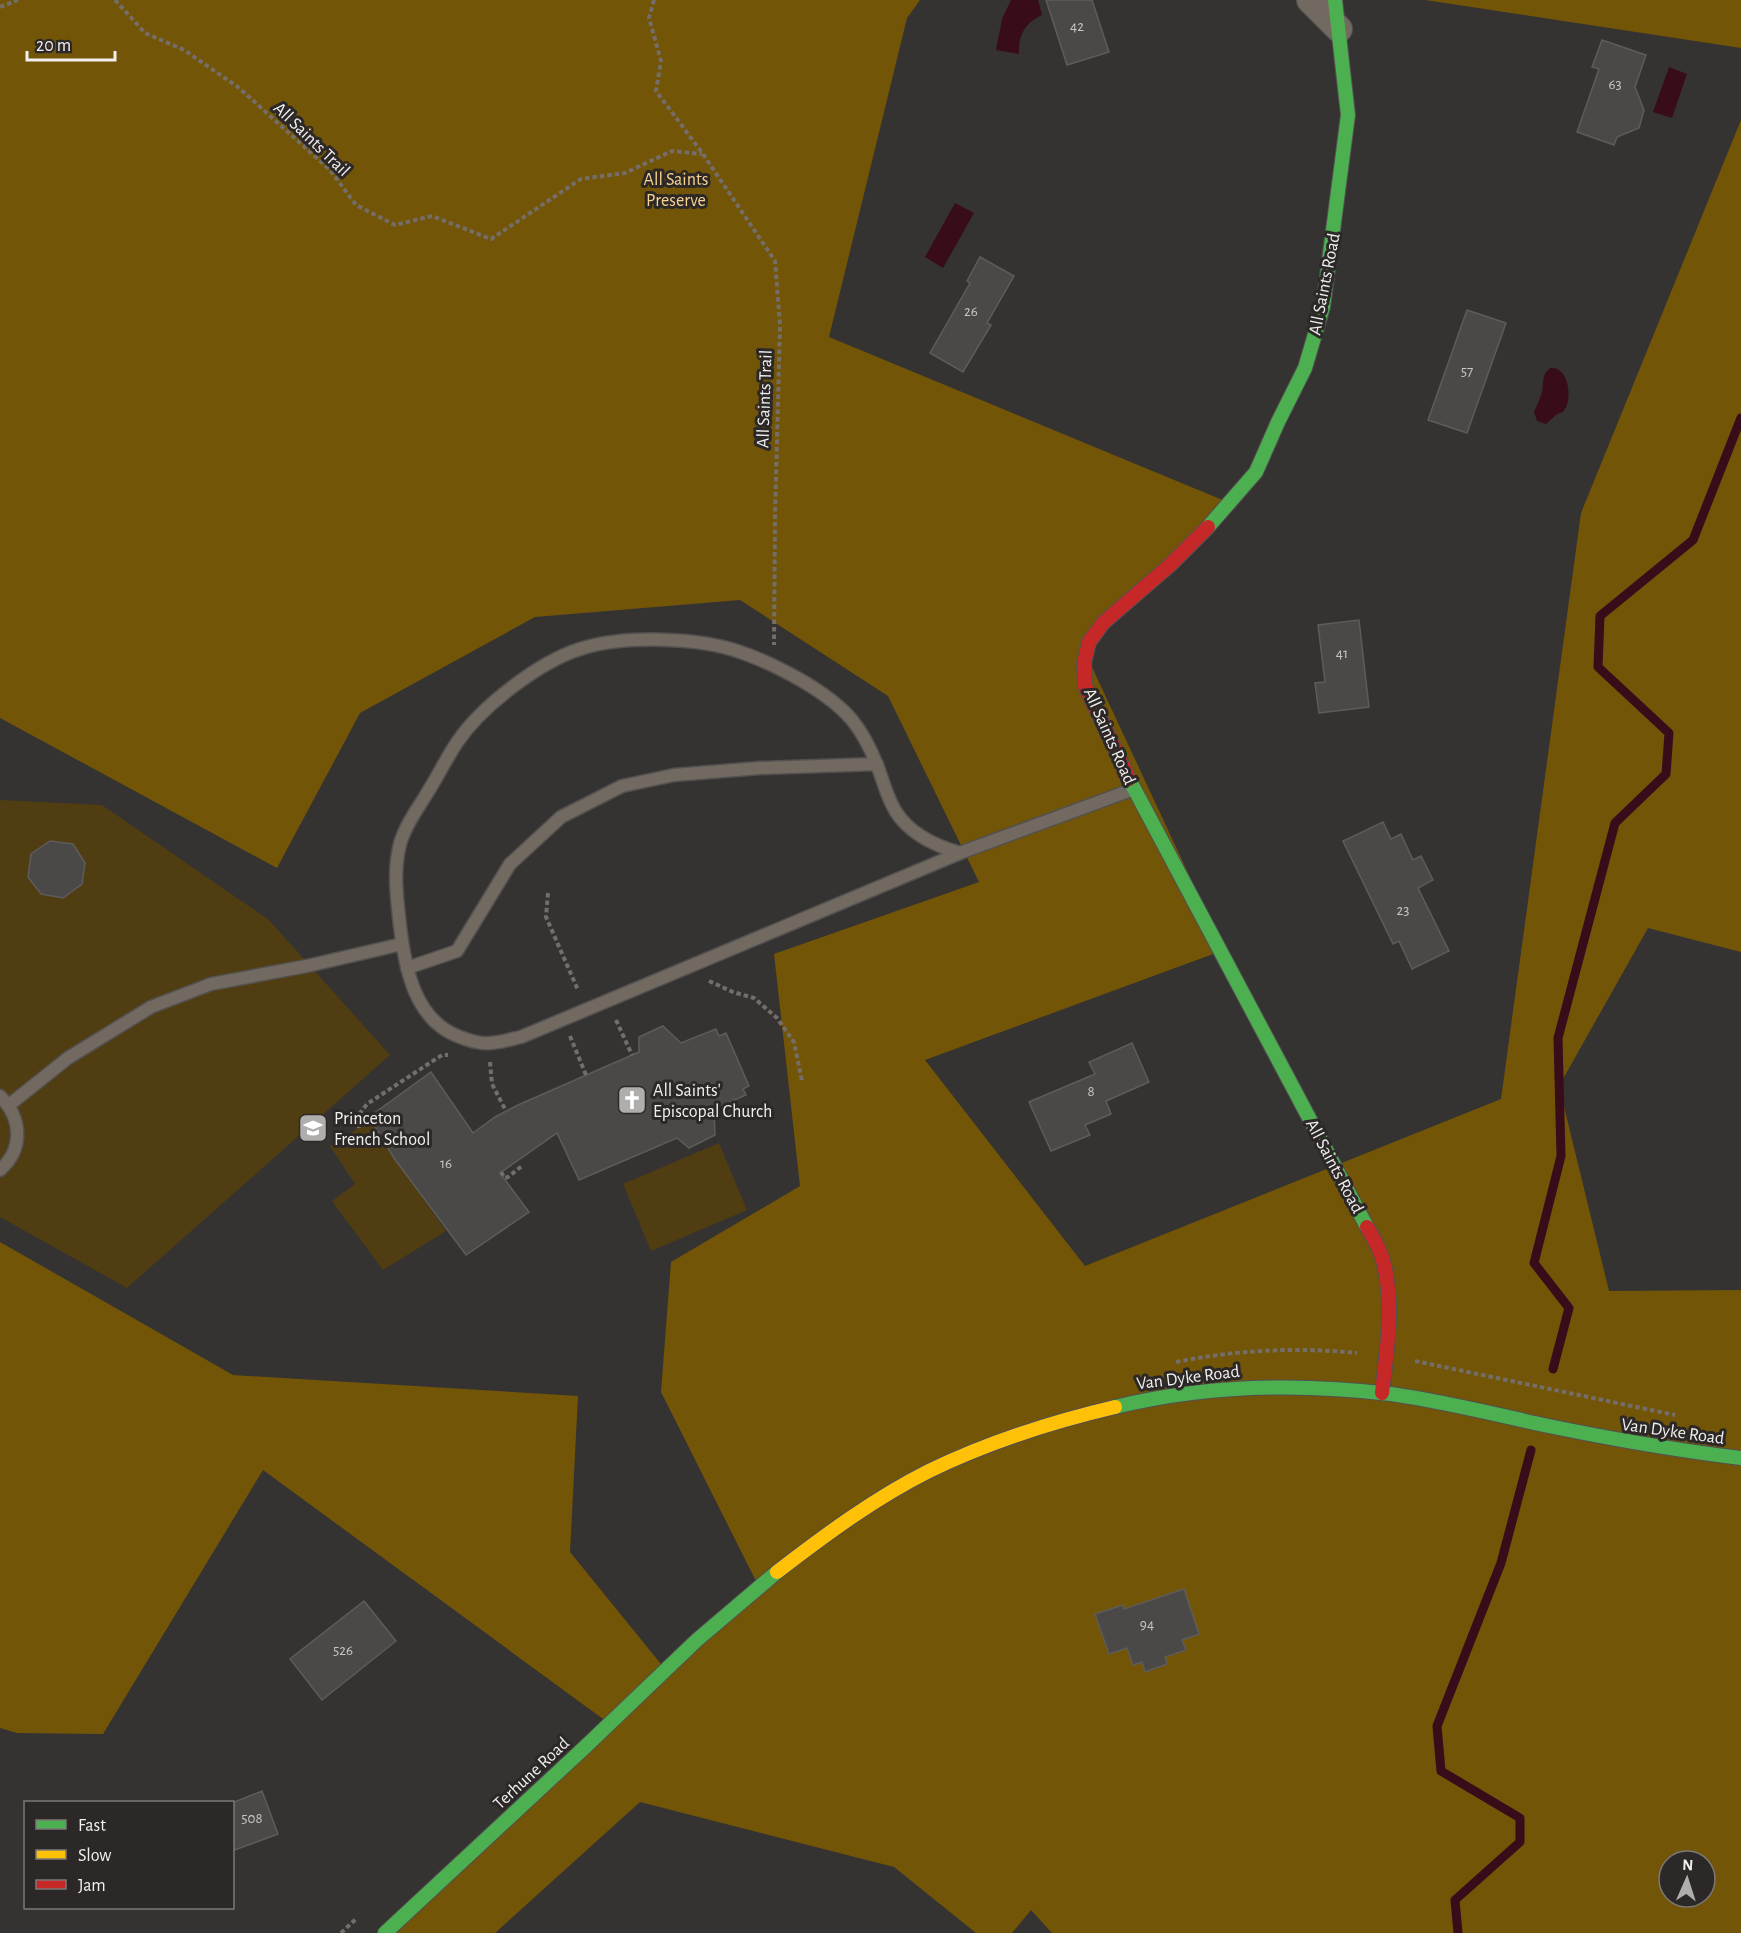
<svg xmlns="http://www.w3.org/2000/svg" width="1741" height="1933" viewBox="0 0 1741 1933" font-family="'Alegreya Sans',sans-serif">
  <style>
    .green { fill: #503d11 }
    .forest { fill: #725507; fill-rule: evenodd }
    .water { fill: #390c1a }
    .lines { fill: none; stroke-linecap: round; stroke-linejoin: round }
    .stream { stroke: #390c1a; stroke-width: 9 }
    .building { fill: #4b4948; stroke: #5e5c5b; stroke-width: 1.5 }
    .lane-casing { stroke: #525150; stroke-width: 15 }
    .street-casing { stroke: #525150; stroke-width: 28 }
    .fast-casing { stroke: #525150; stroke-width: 16 }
    .slow-casing { stroke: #525150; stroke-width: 16 }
    .jam-casing { stroke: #525150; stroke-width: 16 }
    .path { stroke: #756e68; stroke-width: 4; stroke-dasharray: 4.5 3; stroke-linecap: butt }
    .lane { stroke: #726960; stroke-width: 12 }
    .street { stroke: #726960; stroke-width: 26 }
    .fast { stroke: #4caf50; stroke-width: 14 }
    .slow { stroke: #ffc107; stroke-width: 14 }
    .jam { stroke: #c62828; stroke-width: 14 }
    .labels { text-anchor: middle; stroke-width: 6; stroke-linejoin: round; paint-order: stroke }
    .number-label { font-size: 15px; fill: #c8c6c5 }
    .street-label { font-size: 18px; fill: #f2f0ef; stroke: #2c2827 }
    .park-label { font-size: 18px; fill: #f7d38f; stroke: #2c2827 }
    .poi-label { font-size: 18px; fill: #f2f0ef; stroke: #2c2827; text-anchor: start }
  </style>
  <rect width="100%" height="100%" fill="#353331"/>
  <!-- green -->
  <path class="green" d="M0 800 102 805 269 920 390 1055 127 1288 0 1217Z
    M371 1120 394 1158 446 1231 383 1270 332 1201 355 1184 330 1146Z
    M719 1143 747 1210 651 1251 623 1184Z"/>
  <!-- forest -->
  <path class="forest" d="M0 0H920L907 18 829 337 1237 506 1084 650 1224 950 925 1060 1085 1266 1501 1099 1581 513 1741 120V952L1648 928 1559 1086 1609 1291 1741 1290V1933H1052L1031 1910 1012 1933H976L894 1867 640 1802 495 1933H395L614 1727 263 1470 103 1734 17 1733 0 1728V1242L233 1375 578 1396 570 1552 669 1674 760 1589 661 1392 671 1262 800 1186 774 954 979 882 888 696 740 600 535 617 360 713 277 868 0 718ZM1669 1861H1705V1897H1669Z
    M1425 0H1741V48Z"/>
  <!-- water -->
  <path class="water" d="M1011 0H1038L1042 15C1025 23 1018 35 1019 54L996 50 1002 19Z
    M1669 67 1687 74 1672 118 1653 112Z
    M955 203 974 213 943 268 925 257Z
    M1550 368C1570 366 1573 401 1563 412L1557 414 1546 424 1537 421 1534 412C1537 405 1540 399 1542 392 1544 382 1541 375 1550 368Z"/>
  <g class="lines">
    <!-- stream -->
    <path class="stream" d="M1553 1369 1569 1308 1534 1263 1561 1156 1558 1038 1615 823 1666 774 1669 733 1598 667 1600 616 1693 540 1741 418
      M1458 1933 1455 1900 1520 1842V1818L1441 1771 1437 1726 1501 1563 1531 1450"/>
  </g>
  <!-- building -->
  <path class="building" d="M1046 0H1092L1109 52 1067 65Z
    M1602 40 1646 55 1635 87 1644 110 1639 128 1617 137 1614 145 1577 132 1599 69 1592 67Z
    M980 257 1014 276 987 323 991 325 963 372 930 353 970 283 967 281Z
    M1467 310 1506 323 1467 433 1428 420Z
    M1359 620 1369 707 1319 713 1315 683 1325 682 1318 625Z
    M1383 822 1391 839 1401 834 1413 860 1421 856 1433 880 1418 888 1449 951 1412 969 1399 941 1393 944 1343 841Z
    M50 841 73 844 85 863 82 884 63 898 41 894 28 877 31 854Z
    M663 1026 681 1043 716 1029 719 1036 726 1033 749 1086 743 1089 746 1095 714 1109 715 1135 689 1148 677 1138 579 1180 557 1133 500 1173 529 1212 466 1255 394 1158 369 1117 431 1072 473 1133 495 1117 518 1105 639 1052V1037Z
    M1132 1043 1149 1082 1106 1101 1111 1114 1085 1125 1090 1135 1051 1151 1029 1102 1095 1074 1089 1062Z
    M1184 1589 1199 1634 1182 1640 1186 1650 1165 1657 1167 1664 1145 1672 1142 1662 1133 1665 1127 1648 1109 1654 1095 1614 1123 1605 1124 1609Z
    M364 1601 396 1641 322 1700 290 1659Z
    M262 1791 278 1834 232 1851V1803Z"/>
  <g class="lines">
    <!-- lane casing -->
    <g class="lane-casing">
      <path id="lane" d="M960 853C936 846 910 834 896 812 887 798 883 780 877 765 871 750 862 732 852 720 838 703 818 690 799 679 781 669 763 660 743 653 700 637 624 635 580 649 539 662 482 706 458 741 447 757 439 774 429 790 419 807 405 825 400 844 393 871 397 899 400 926 405 969 415 1021 460 1037 470 1041 480 1044 490 1043 500 1043 511 1039 521 1037L965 851 1134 789
        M407 968 457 951 510 864 561 817 622 786 674 775 760 768 877 764
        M0 1096C22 1118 24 1149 0 1170
        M9 1105 68 1058 151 1007 211 984 307 966 402 944"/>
    </g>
    <!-- street casing -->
    <g class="street-casing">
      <path id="street" d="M1310 0 1339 29"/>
    </g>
    <!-- fast casing -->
    <g class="fast-casing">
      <path id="fast" d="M1208 527 1256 472 1278 422 1305 368 1323 307 1348 115 1335 0
        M1129 779 1367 1227
        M1115 1407C1205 1385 1300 1383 1391 1394 1441 1401 1490 1413 1539 1424 1606 1438 1673 1450 1741 1458
        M385 1933 584 1748 697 1640 777 1572"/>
    </g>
    <!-- slow casing -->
    <g class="slow-casing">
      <path id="slow" d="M777 1572C825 1535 875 1498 929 1471 989 1442 1051 1422 1115 1407"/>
    </g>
    <!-- jam casing -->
    <g class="jam-casing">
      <path id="jam" d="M1129 779 1085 686 1084 663 1089 642 1103 623 1170 565 1208 527
        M1367 1227C1373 1237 1378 1246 1382 1257 1395 1301 1387 1349 1382 1393"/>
    </g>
    <!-- path -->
    <path class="path" d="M115 0 145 33 184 50 238 87 330 170 356 205 395 225 432 216 491 239 581 179 625 173 672 151 702 154
      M654 0 649 18 661 61 656 91 703 154 775 261 780 325 775 517 774 645
      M0 7 18 0
      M548 893 546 917 578 990
      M709 981 733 992 754 998 777 1018 794 1042 802 1081
      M616 1020 632 1055
      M570 1036 586 1075
      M490 1062 492 1084 506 1111
      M359 1128 357 1117 367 1104 442 1055H448
      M501 1172 505 1178 508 1177 522 1166
      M1415 1361 1675 1415
      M1176 1362C1235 1350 1297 1347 1357 1353
      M341 1933 356 1919"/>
    <!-- lane -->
    <use href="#lane" class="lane"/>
    <!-- street -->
    <use href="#street" class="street"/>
    <!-- fast -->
    <use href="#fast" class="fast"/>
    <!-- slow -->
    <use href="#slow" class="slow"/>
    <!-- jam -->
    <use href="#jam" class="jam"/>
  </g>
  <!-- icons -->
  <defs>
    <g id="church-square" transform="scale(1.5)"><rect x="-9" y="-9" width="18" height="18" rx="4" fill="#b0aeac" stroke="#2c2827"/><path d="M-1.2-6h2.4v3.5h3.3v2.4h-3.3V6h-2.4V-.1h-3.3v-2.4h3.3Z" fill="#fff"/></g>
    <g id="school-square" transform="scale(1.5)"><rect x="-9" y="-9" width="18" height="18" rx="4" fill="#b0aeac" stroke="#2c2827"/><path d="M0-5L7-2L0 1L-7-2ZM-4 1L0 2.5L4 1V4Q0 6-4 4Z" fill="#fff"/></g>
  </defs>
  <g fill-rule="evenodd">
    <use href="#church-square" x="632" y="1100"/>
    <use href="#school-square" x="313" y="1128"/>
  </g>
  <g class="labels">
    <!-- number labels -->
    <g class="number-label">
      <text x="1077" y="31">42</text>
      <text x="1615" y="89">63</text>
      <text x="971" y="316">26</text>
      <text x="1467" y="376">57</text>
      <text x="1342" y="658">41</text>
      <text x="1403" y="915">23</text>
      <text x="1091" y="1096">8</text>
      <text x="446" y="1168">16</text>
      <text x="1147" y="1629">94</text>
      <text x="343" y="1655">526</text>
      <text x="252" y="1823">508</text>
    </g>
    <!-- street labels -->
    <g class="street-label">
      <text transform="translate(312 139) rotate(44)" y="6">All Saints Trail</text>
      <text transform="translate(1324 284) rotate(-79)" y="6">All Saints Road</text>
      <text transform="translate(764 399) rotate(-88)" y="6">All Saints Trail</text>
      <text transform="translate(1110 736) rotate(66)" y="6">All Saints Road</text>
      <text transform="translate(1335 1166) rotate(62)" y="6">All Saints Road</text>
      <text transform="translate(1188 1377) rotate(-7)" y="6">Van Dyke Road</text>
      <text transform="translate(1673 1431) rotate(8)" y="6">Van Dyke Road</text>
      <text transform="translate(531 1773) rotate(-43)" y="6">Terhune Road</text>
    </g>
    <!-- park labels -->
    <g class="park-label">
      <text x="676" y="185">All Saints<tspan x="676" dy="21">Preserve</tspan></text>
    </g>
    <!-- poi labels -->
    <g class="poi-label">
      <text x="653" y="1096">All Saints'<tspan x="653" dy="21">Episcopal Church</tspan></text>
      <text x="334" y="1124">Princeton<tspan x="334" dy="21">French School</tspan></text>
    </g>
  </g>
  <!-- legend -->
  <rect x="24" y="1801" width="210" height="108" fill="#2c2827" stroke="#7b7877" stroke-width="1.5"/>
  <rect x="36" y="1820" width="30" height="9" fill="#4caf50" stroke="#7b7877" stroke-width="1.5"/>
  <text x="78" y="1831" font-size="18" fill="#f2f0ef">Fast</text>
  <rect x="36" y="1850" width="30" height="9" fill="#ffc107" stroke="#7b7877" stroke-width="1.5"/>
  <text x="78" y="1861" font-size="18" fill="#f2f0ef">Slow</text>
  <rect x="36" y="1880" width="30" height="9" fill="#c62828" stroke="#7b7877" stroke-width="1.5"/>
  <text x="78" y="1891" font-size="18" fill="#f2f0ef">Jam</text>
  <!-- north arrow -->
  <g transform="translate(1687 1879) rotate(3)"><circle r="28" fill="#2c2827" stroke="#7b7877" stroke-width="1.5"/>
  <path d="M0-4.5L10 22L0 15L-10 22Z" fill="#b0aeac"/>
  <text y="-9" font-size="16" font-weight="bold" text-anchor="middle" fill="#f2f0ef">N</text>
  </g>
  <!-- scale -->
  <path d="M27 51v9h88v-9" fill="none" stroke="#f2f0ef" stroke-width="3"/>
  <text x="36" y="51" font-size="18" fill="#f2f0ef" stroke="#2c2827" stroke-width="4.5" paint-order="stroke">20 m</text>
</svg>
